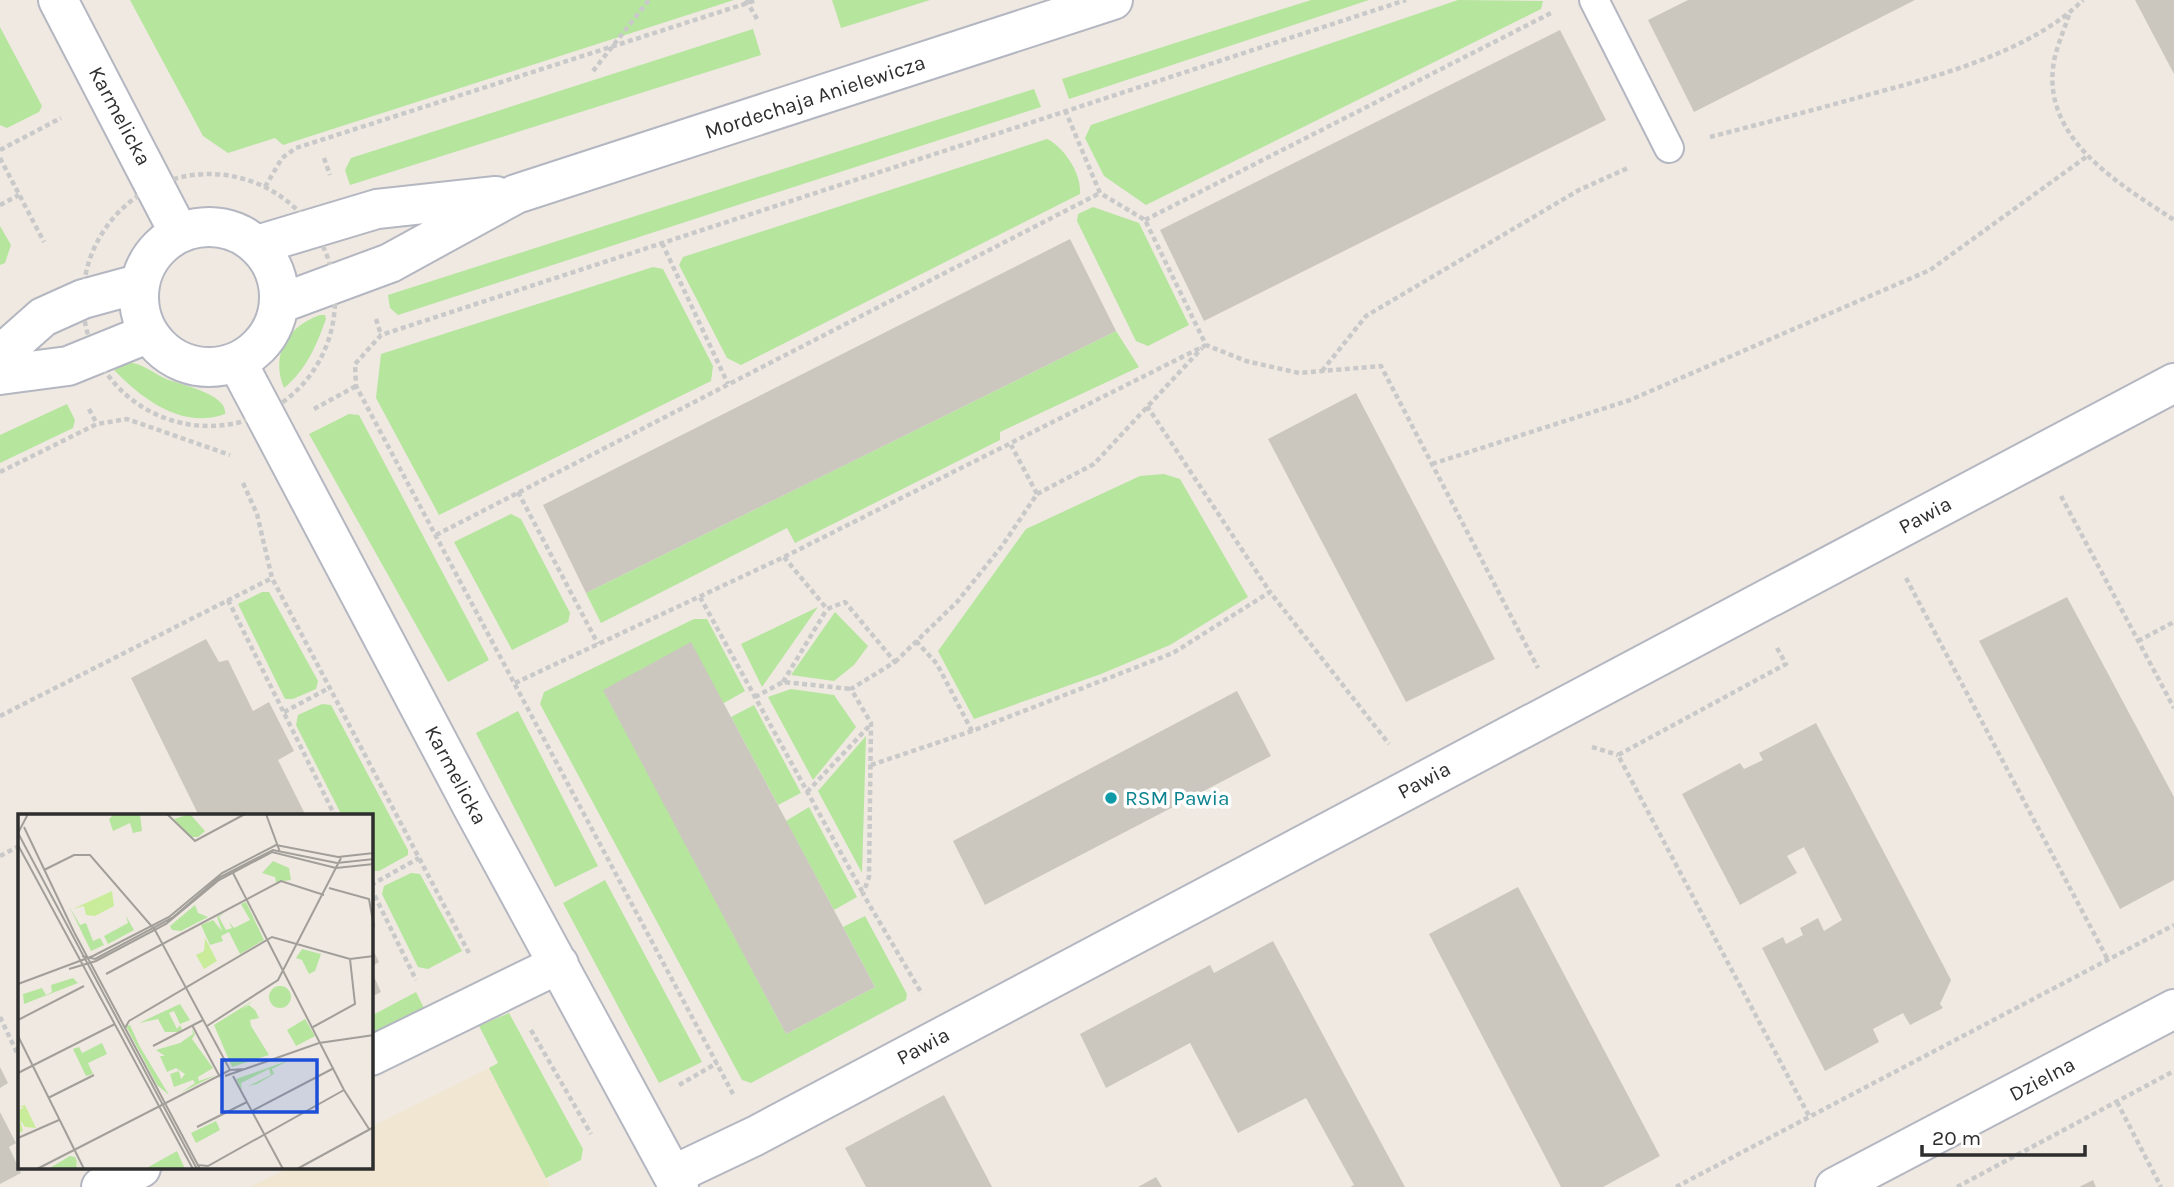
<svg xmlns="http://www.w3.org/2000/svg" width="2174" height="1187" viewBox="0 0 2174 1187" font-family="Karla,sans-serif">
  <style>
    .education { fill: #f0e6d1 }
    .green { fill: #b6e59e }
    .building { fill: #cbc7bf }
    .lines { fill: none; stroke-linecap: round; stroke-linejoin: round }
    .lane-casing { stroke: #b4b7c1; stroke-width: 32 }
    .street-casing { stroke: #b4b7c1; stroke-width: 42 }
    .secondary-casing { stroke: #b4b7c1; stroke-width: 42 }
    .path { stroke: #c9c9c9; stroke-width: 4.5; stroke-dasharray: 5 3.5; stroke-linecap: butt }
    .lane { stroke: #fff; stroke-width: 28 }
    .street { stroke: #fff; stroke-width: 38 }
    .secondary { stroke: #fff; stroke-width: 38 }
    .culture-dot { fill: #0f9aa8; stroke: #fff; stroke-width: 2.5 }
    .labels { text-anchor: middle; stroke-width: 7; stroke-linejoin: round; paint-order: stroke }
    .street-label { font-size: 21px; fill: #2e2e2e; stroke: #fff }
    .culture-label { font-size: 21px; fill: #0d838f; stroke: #fff; text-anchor: start }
    .inset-road { fill: none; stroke: #a29e99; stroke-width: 2 }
    .view { fill: #1d4ed8; fill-opacity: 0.15; stroke: #1d4ed8; stroke-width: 3.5 }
    .inset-edge { fill: none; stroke: #2e2e2e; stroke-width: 3.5 }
  </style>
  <rect width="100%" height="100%" fill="#efe9e1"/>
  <!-- education -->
  <path class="education" d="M489 1068 551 1187H250L289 1168H371V1127Z"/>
  <!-- green -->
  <path class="green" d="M130 0H734L283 145 275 138 228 153 203 136Z
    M832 0H930L841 28Z
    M1311 0H1369L1069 99 1062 79Z
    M1458 0 1543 1 1541 9 1146 205 1104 176 1085 138 1091 125Z
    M0 27 42 106 39 112 7 128 0 125Z
    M753 29 761 55 350 185 345 170 351 158Z
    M1034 89 1041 107 398 315 390 308 388 295Z
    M1047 139C1064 147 1082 174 1080 194L741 365 727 358 679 265 683 257Z
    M1093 207 1139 223 1189 325 1148 346 1136 341 1077 221 1078 214Z
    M0 226 11 245 5 263 0 265Z
    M653 267 663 269 713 366 711 381 439 515 376 398 381 354Z
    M320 315H325L326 319C316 346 307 369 284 388 270 355 288 326 320 315Z
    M1116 331 1139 367 1000 432V440L795 543 787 528 601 623 586 593Z
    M125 362C143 363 151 372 166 379 181 385 228 394 225 414 181 430 141 398 112 368Z
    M67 404 75 420 73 428 0 463V435Z
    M349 414 359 415 489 660 448 682 309 434Z
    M1164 474 1180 479 1248 597 1170 645 1101 674 974 719 938 651 1026 529 1140 476Z
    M511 514 521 519 570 613 568 622 512 650 454 542Z
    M262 592H269L318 681 316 689 293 699H285L238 604Z
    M818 607 762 687 741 644Z
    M835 612 868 646 854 665 834 681 791 675Z
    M694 619H707L745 691 724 703 605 690 786 1034 875 987 843 927 865 916 907 994 906 1000 751 1083 742 1080 540 704 544 692Z
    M791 689 834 695 856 727 813 780 768 697Z
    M322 704 331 705 408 850V855L379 871H371V816H342L296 725 298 715Z
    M754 705 801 793 778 805 731 717Z
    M518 711 598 866 555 887 476 733Z
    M866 736 862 873 818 791Z
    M809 807 857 897 834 910 786 821Z
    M411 873 420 874 462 951 428 969 418 967 382 894 384 886Z
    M605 880 702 1062 659 1083 563 903Z
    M416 992 424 1008 371 1035V1016Z
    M509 1013 583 1149 581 1160 546 1178 489 1068 498 1063 479 1026Z"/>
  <!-- building -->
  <path class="building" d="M1688 0H1915L1694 112 1648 20Z
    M2135 0H2174V74Z
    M1560 30 1606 120 1204 321 1160 230Z
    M1070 239 1116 331 586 593 543 505Z
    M1356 393 1495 659 1406 702 1268 439Z
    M2067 597 2174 797V880L2120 909 1979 641Z
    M206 639 219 662 228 660 253 711 269 702 294 751 278 760 306 816H199L131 678Z
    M691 642 875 987 786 1034 603 690Z
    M1237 691 1271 756 985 905 953 841Z
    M1816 723 1951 980 1940 1004 1943 1008 1910 1025 1903 1013 1873 1029 1879 1042 1825 1071 1762 948 1783 937 1786 944 1803 935 1800 928 1818 918 1824 931 1842 920 1804 847 1787 856 1797 873 1740 905 1682 794 1740 763 1744 769 1763 760 1759 753Z
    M1518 887 1660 1156 1603 1187H1561L1429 934Z
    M1273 941 1345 1076 1405 1187H1350L1354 1185 1306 1098 1238 1133 1190 1043 1106 1088 1080 1034 1210 965 1214 973Z
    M371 946 379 962 371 967Z
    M371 970 381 992 371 997Z
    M0 1067 8 1083 0 1088Z
    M944 1095 992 1187H866L845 1148Z
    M0 1112 16 1143 9 1147 21 1173 0 1184Z
    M1156 1177 1162 1187H1138Z
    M2093 1180 2096 1187H2079Z"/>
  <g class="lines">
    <!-- lane casing -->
    <g class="lane-casing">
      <path id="lane" d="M1594 0 1669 148"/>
    </g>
    <!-- street casing -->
    <g class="street-casing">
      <path id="street" d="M58 0 179 233
        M237 362 473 808 679 1187
        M371 1056 559 964
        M673 1175 755 1136 2174 383
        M101 1187 141 1168
        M1835 1187 2174 1009"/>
    </g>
    <!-- secondary casing -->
    <g class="secondary-casing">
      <path id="secondary" d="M139 297a70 70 0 1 1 140 0a70 70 0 1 1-140 0Z
        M257 245 377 209 496 196
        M279 304 390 263 516 194 1113 0
        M0 355 43 317 83 299 138 284
        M0 375 68 366 147 334"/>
    </g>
    <!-- path -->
    <path class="path" d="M746 0 757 19
      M2069 15C2064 30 2057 46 2054 61 2040 139 2120 184 2174 220
      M593 71 649 0
      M1065 110 1100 193 1145 220 1206 345 1246 361 1299 373 1381 366 1538 668
      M1710 137C1760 124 1810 111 1860 97 1931 78 2030 53 2083 0
      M0 150 61 118
      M0 158 44 242
      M324 158 330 175
      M83 300a126 126 0 1 1 252 0a126 126 0 1 1-252 0Z
      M265 187 282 158 296 148 757 0
      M0 205 19 195
      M1145 220 1553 12
      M662 243 728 384
      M376 319 381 335
      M1322 371 1366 316 1579 190 1630 167
      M1147 406 1270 592
      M89 409 97 424
      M314 409 356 386
      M1432 464 1630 400 1930 270 2086 157
      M0 472 97 424 127 419 230 455
      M243 483 257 514 272 578 469 953
      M518 492 598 644
      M1037 494 1094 464 1202 348
      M2061 496 2174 708
      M436 535 1100 193
      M784 557 827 609 845 602 895 662 851 689 871 723 869 877 863 894 922 994
      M1906 578 2108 960
      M700 597 863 893
      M228 600 335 816
      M916 641 937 664 972 731
      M2138 641 2174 622
      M1777 648 1786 664 1618 755 1809 1116
      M895 662 957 602 1002 546 1037 494 1011 445
      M783 682 827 609
      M515 683 784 557 1206 345
      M755 697 783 682 851 689
      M284 712 329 688
      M0 716 272 578
      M1592 747 1618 755
      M871 765 972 731 1173 653 1270 592 1389 744
      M807 792 871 724
      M0 856 19 846
      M371 885 419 858
      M371 888 416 980
      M0 1017 19 1057
      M531 1030 591 1134
      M679 1085 717 1063
      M733 1094 356 386 355 364 381 335 1406 0
      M2117 1102 2161 1187
      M1676 1187 2174 925
      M1957 1187 2174 1071"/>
    <!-- lane -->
    <use href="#lane" class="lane"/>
    <!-- street -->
    <use href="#street" class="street"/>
    <!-- secondary -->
    <use href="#secondary" class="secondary"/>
  </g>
  <!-- markers -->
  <circle class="culture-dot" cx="1111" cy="798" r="7"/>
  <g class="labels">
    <!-- street labels -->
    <g class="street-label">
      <text transform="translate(815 97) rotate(-18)" y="7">Mordechaja Anielewicza</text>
      <text transform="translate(120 116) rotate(62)" y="7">Karmelicka</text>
      <text transform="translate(1925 515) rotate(-28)" y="7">Pawia</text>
      <text transform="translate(456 775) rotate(62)" y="7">Karmelicka</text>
      <text transform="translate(1424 780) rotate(-28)" y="7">Pawia</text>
      <text transform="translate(923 1046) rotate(-28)" y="7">Pawia</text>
      <text transform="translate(2042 1079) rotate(-28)" y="7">Dzielna</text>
    </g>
    <!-- culture labels -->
    <g class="culture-label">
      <text x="1125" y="805">RSM Pawia</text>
    </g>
  </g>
  <!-- overview -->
  <g transform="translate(18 814)">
    <rect width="355" height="355" fill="#efe9e1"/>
    <path d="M96 0H122L124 17 115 19 112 9 95 17 91 5ZM172 0 187 17 180 23H172L156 5ZM255 47 271 54 273 66 258 68 257 63 244 59ZM228 88 246 126 222 140 211 118 203 122 205 127 192 131 183 111 195 106 204 117 199 103 207 98 201 103 208 116 214 114 211 108 216 114 232 106 223 90ZM177 91 180 99 190 103 163 117 154 116 152 112ZM51 92 62 111 68 109 75 127 82 124 86 131 73 137ZM108 102 116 116 90 130 86 122 110 109ZM284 135 303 140 297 157 291 160 284 146 278 144ZM55 164 60 169 6 190 5 180 24 174 28 181 34 178 33 171ZM251 183a11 11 0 1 1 22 0a11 11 0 1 1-22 0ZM236 186 224 195 231 191 237 196 241 204 232 206 233 212 251 241 214 253 196 211ZM162 190 172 206 162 210 156 197 151 199 159 215 162 211 164 215 160 218H147L140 205 121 209ZM287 205 297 222 278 232 269 216ZM112 211 122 233 151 281 139 271 108 212ZM174 215 177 220 174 225 195 254 180 263 181 267 198 261 162 279 177 269 175 266 156 273 152 260 161 257 163 265 167 260 158 254 149 258 142 242H147L138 236 162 229 175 220ZM84 229 89 240 70 249 75 260 68 262 55 235 61 233 64 239ZM272 246 254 255 256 260 239 270 230 272 253 261 251 255 223 269 224 276 218 265ZM198 307 202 316 178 329 173 319ZM159 337 167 355H127ZM52 342 57 343 62 354 58 347 59 355H30Z" fill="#b6e59e"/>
    <path d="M94 77 96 92 77 102 68 101 66 92 55 95ZM187 124 199 147 186 155 178 141 186 137ZM7 291 18 314 7 313 2 306 5 317 1 319 0 297 6 293H0Z" fill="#c9ec9a"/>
    <path class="inset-road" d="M149 0 177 27 227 0M248 0 262 38M6 13 56 118 182 355M0 19 10 0M0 19 179 355M0 31 175 355M26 56 56 41H72L137 116 212 256M214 57 326 276 351 315M311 74 351 85 356 113M64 142 77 145 154 104 202 63 255 36 319 49 356 45M51 155 78 147 148 110 201 66 254 38 318 54 356 50M88 160 263 67 306 81M0 170 75 142 151 103 204 59 258 31 320 43 356 39M0 206 66 172M174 211 202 263M189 212 260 166 323 44M295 213 337 190 332 145M107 214 111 207 254 123 332 145 356 142M0 222 66 355M135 232 185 206M0 259 97 210M207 262 301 229 356 221M215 262 265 355M30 284 76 261M234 297 316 254M179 313 229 288M0 324 41 306M180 351 190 352 326 276M19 355 212 256 227 255M279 355 356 313"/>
    <path class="view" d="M204 246H299V298H204Z"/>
    <rect width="355" height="355" class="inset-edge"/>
  </g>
  <!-- scale -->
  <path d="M1922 1145v10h163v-10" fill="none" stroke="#2e2e2e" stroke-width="3.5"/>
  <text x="1932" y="1145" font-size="21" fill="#2e2e2e" stroke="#ffffff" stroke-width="5" paint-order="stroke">20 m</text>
</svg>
